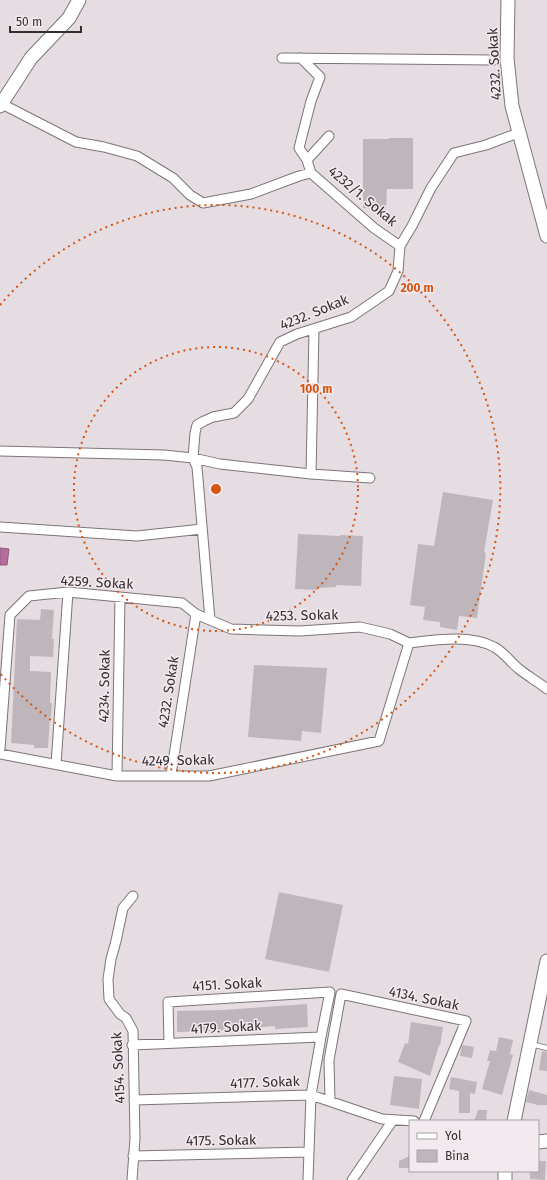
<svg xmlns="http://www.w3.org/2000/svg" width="547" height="1180" viewBox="0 0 547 1180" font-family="'Fira Sans',sans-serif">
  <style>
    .water { fill: #b46d9c; stroke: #8d5a7c }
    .building { fill: #bfb6bb }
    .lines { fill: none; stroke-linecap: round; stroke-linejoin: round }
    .lane-casing { stroke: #7c7479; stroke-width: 6 }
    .street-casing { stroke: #7c7479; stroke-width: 11 }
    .secondary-casing { stroke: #7c7479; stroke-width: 15 }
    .lane { stroke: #fff; stroke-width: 4.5 }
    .street { stroke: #fff; stroke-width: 9 }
    .secondary { stroke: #fff; stroke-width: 13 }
    .ring { fill: none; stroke: #d65510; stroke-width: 2; stroke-dasharray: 2 4 }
    .labels { text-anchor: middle; stroke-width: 3; stroke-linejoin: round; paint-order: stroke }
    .street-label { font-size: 14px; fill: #332f31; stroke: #f3eaef }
    .centre { fill: #d65510; stroke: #f3eaef; stroke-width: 2 }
    .ring-label { font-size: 12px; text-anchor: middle; font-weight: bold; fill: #d65510; stroke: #f3eaef; stroke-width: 3; stroke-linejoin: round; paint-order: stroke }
  </style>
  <rect width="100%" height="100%" fill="#e6dde2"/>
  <!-- water -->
  <path class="water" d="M0 548 9 549 7 565H0Z"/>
  <!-- building -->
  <path class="building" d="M389 138H413V189H387L386 209 363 208V139H389Z
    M443 492 493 500 484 552 486 553 477 618 459 616 457 630 440 627V622L423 620 425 607 410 605 418 544 434 546Z
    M298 534 340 536V535L363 536 361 586 336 585V587L318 588V590L295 589Z
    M41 609 54 610 52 639H54L53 657 30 656V671L51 672 50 703H52L51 717H50L48 748H34V745L11 743 17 619 40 620Z
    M254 665 327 668 321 733 302 731 301 741 248 737Z
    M279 892 343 905 329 972 265 959Z
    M307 1004 308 1027 275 1029V1026L216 1031 177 1032V1011L223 1010Z
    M411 1022 443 1027 440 1046 439 1045 430 1076 398 1062 405 1043 408 1044Z
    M499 1037 513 1040 510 1054 513 1055 502 1095 482 1089 490 1061H487L490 1050 496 1051Z
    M462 1045 474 1047 472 1058 460 1056Z
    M542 1051 547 1052V1071L539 1070Z
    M394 1076 422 1079 419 1109 390 1105Z
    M451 1077 477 1082 475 1094 470 1093V1113H459V1091L449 1089Z
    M529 1090 547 1095V1105H538L526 1102Z
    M478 1110H487L486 1121H474Z
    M410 1156V1168H399V1161Z
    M538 1161H546L545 1180 530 1179V1171H538Z"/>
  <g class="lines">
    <!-- lane casing -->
    <g class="lane-casing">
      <path id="lane" d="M531 1044 547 1048"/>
    </g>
    <!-- street casing -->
    <g class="street-casing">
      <path id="street" d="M282 58 493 60
        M301 58 320 77 311 101 299 148 307 160 311 173
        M2 104 76 142 104 147 137 156 173 178 190 195 203 203 251 194 299 176 311 173 374 228 400 246
        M307 160 329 136
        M0 451 164 455 193 458 220 464 311 474 370 478
        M311 474 314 329
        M0 527 137 536 202 529
        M10 615 29 596 68 592 182 603 196 614 231 629 300 631 360 627 390 634 409 643
        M210 620 197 467 193 458 195 433 197 425 204 421 213 417 234 413 248 399 280 342 297 334 351 317 389 291 398 271 400 246 412 226 431 188 454 153 486 145 518 133
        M409 643C434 640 471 634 494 647 504 652 511 663 519 669 528 676 538 682 547 689
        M0 749 10 615
        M0 754 117 776H209L379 741 409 643
        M56 764 68 592
        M171 775 196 614
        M117 776 120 597
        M169 1043 168 1002 330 992 321 1037 311 1095 308 1180
        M132 1045 321 1037
        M134 1100 311 1095 382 1119 414 1121
        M330 1101 329 1060 341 994 466 1021 424 1121
        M133 1156 309 1152
        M132 1180 135 1138 133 1031 126 1018 120 1014 109 999 108 979 111 959 116 941 123 908 133 896
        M352 1180 393 1120"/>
    </g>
    <!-- secondary casing -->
    <g class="secondary-casing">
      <path id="secondary" d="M508 0 507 58 512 106 547 236
        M0 106 31 58 69 18 79 0
        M514 1121 547 961
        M538 1142 547 1141
        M505 1180V1171"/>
    </g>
    <!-- lane -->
    <use href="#lane" class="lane"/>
    <!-- street -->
    <use href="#street" class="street"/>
    <!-- secondary -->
    <use href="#secondary" class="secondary"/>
  </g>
  <!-- distance rings -->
  <g class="ring">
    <circle cx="216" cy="489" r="142"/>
    <path d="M0 305A284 284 0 1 1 0 673"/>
  </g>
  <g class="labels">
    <!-- street labels -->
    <g class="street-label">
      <text transform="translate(494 64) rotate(-93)" y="5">4232. Sokak</text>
      <text transform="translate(363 196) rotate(40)" y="5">4232/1. Sokak</text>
      <text transform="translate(314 312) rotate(-22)" y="5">4232. Sokak</text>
      <text transform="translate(97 582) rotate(3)" y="5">4259. Sokak</text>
      <text transform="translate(302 615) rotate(-1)" y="5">4253. Sokak</text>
      <text transform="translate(104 686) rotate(-89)" y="5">4234. Sokak</text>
      <text transform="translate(168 692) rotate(-81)" y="5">4232. Sokak</text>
      <text transform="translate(178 760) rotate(-1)" y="5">4249. Sokak</text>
      <text transform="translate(227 984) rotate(-3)" y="5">4151. Sokak</text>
      <text transform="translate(424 998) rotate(12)" y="5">4134. Sokak</text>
      <text transform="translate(226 1027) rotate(-3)" y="5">4179. Sokak</text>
      <text transform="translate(118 1068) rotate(-93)" y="5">4154. Sokak</text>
      <text transform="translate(265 1082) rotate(-2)" y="5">4177. Sokak</text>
      <text transform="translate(221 1140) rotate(-1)" y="5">4175. Sokak</text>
    </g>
  </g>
  <circle cx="216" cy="489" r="6" class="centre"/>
  <g class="ring-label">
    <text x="417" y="292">200 m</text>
    <text x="316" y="393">100 m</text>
  </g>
  <!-- legend -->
  <rect x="409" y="1120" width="130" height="52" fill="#f3eaef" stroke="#a69fa3"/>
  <rect x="417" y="1133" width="20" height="6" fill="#ffffff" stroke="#a69fa3"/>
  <text x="445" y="1140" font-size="12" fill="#332f31">Yol</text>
  <rect x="417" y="1150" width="20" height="12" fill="#bfb6bb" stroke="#a69fa3"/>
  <text x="445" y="1160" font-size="12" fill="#332f31">Bina</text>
  <!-- scale -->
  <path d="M10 26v6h71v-6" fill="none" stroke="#332f31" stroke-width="2"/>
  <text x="16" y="26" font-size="12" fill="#332f31" stroke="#f3eaef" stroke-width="3" paint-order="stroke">50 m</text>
</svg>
